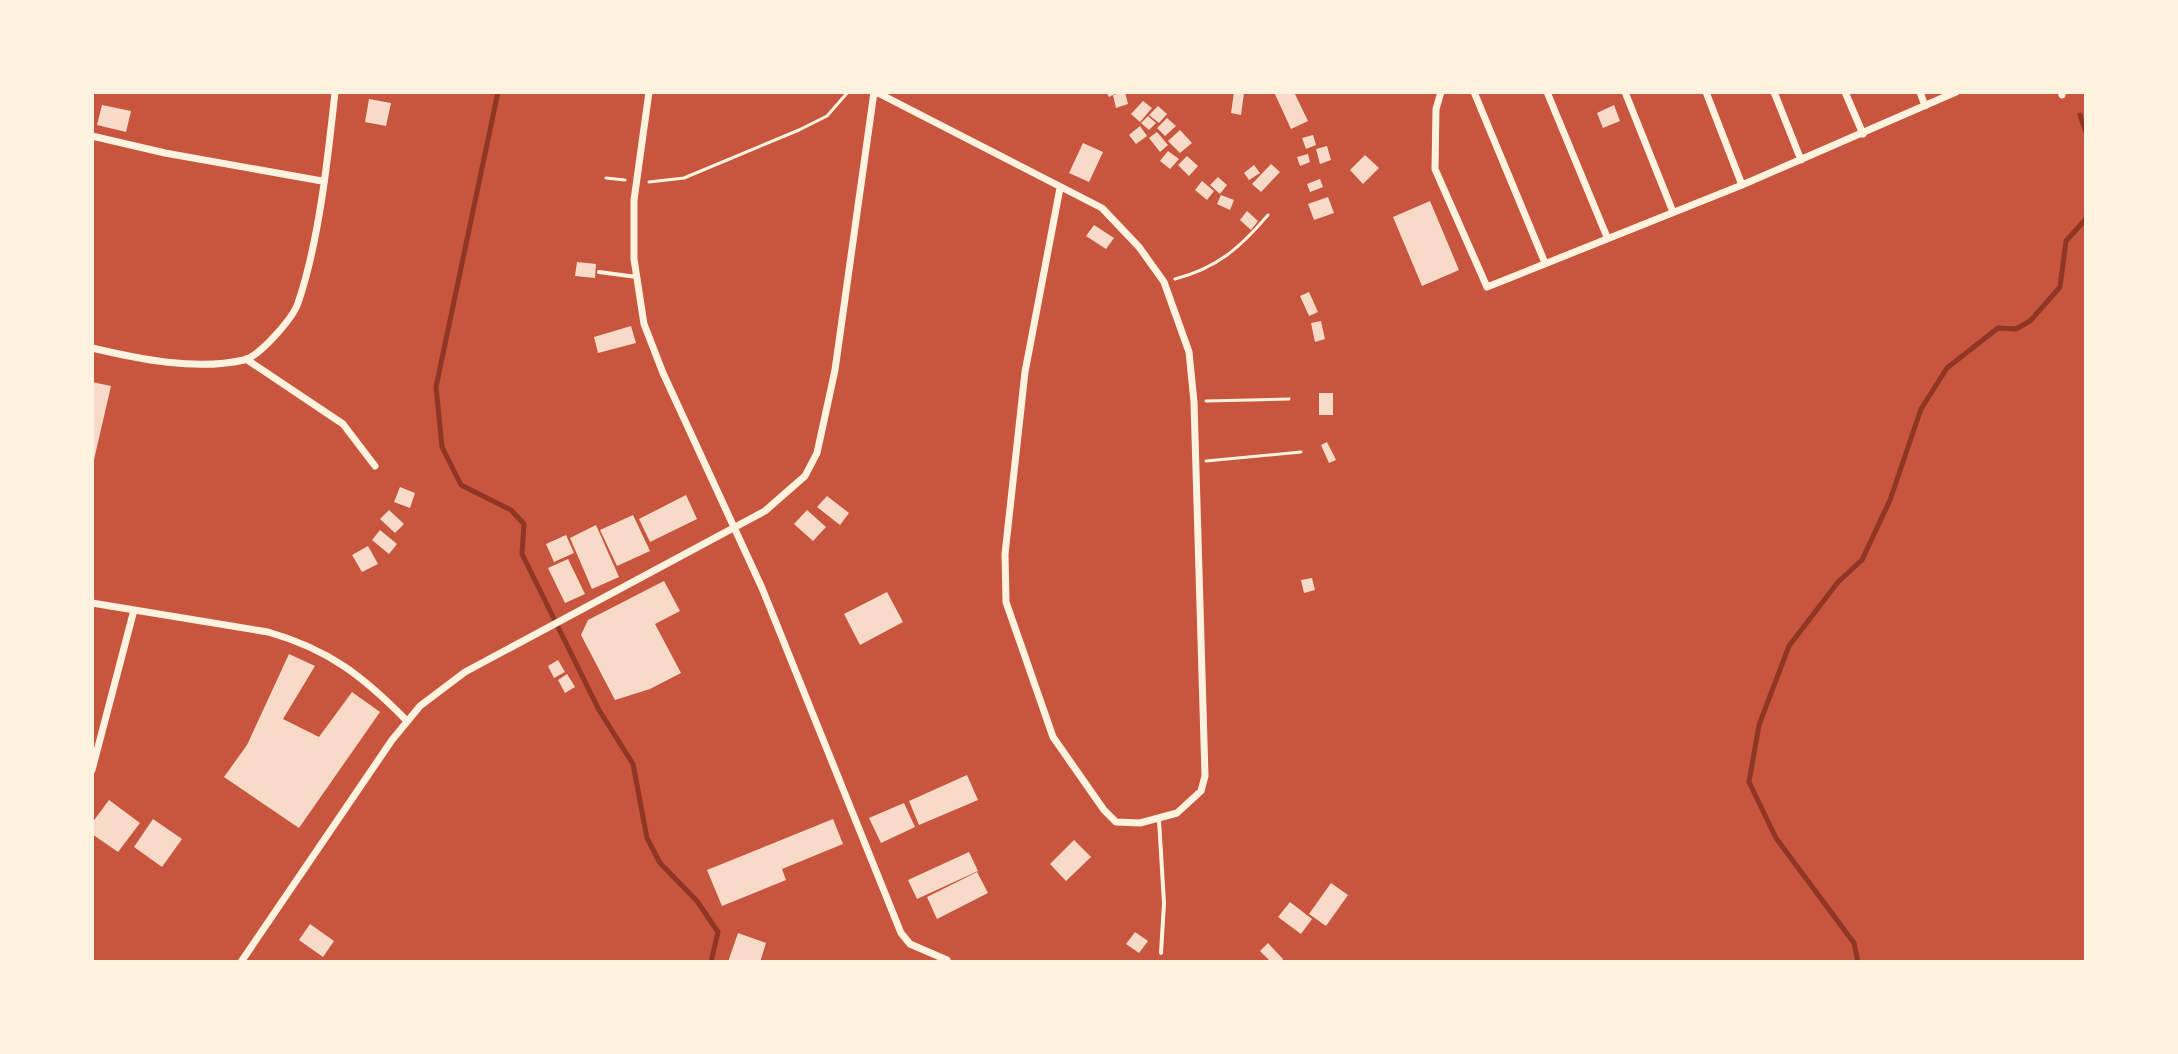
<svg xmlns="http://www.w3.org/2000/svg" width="2178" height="1054" viewBox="0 0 2178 1054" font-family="Lato,sans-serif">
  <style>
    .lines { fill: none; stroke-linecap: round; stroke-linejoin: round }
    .stream { stroke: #8f3625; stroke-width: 5 }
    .building { fill: #f7dbc8 }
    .path { stroke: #fff3e0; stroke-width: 3 }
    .service { stroke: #fff3e0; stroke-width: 4 }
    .minor { stroke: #fff3e0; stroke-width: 7 }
  </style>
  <rect width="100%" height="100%" fill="#c8553d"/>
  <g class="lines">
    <!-- stream -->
    <path class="stream" d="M498 92 436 387 442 447 461 485 511 510 524 524 522 554 599 710 633 764 647 838 660 863 697 901 718 932 711 962
      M2080 115 2086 132
      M1858 962 1854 943 1776 838 1749 782 1759 725 1789 646 1838 582 1862 560 1890 500 1921 409 1947 368 1998 328 2016 329 2030 321 2060 287 2066 241 2086 219"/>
  </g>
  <!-- building -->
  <path class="building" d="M1106 92H1118L1113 95 1125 92 1128 104 1116 108 1113 95 1109 97Z
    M1234 92 1244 93 1241 115 1231 113Z
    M1274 92H1294L1308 121 1291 129Z
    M369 99 391 103 386 126 365 122Z
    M1143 101 1152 108 1140 122 1131 114Z
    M102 105 131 111 126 132 97 125Z
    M1614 105 1620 121 1603 128 1597 113Z
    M1158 106 1167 114 1159 123 1149 115Z
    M1148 116 1156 123 1149 130 1141 123Z
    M1167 118 1176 126 1165 136 1157 128Z
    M1140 126 1147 136 1136 144 1129 135Z
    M1180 130 1192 143 1180 153 1168 141Z
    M1157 132 1168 145 1160 152 1149 138Z
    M1313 135 1316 145 1306 149 1302 138Z
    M1083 143 1103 152 1089 182 1069 173Z
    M1327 146 1331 160 1320 164 1316 149Z
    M1168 151 1179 159 1170 169 1160 161Z
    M1308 154 1310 162 1300 166 1297 157Z
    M1365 155 1379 168 1363 184 1350 170Z
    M1187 156 1198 166 1189 176 1178 165Z
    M1271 164 1280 172 1261 192 1252 184Z
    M1254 165 1260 173 1249 180 1244 173Z
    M1218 177 1227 185 1220 194 1210 185Z
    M1320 179 1323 187 1310 192 1307 184Z
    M1202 181 1214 191 1207 200 1195 190Z
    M1221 195 1234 200 1230 210 1217 204Z
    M1328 197 1334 213 1314 220 1308 204Z
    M1430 201 1459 270 1422 286 1393 217Z
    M1247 211 1258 221 1251 230 1240 220Z
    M1094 225 1114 238 1106 249 1086 236Z
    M577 262 596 264 595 278 575 276Z
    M1309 292 1318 312 1309 316 1300 296Z
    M1321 321 1325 339 1315 342 1311 323Z
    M631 326 636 343 598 353 594 337Z
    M92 382 111 386 93 464H92Z
    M1319 393H1333V415H1319Z
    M1327 442 1336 460 1329 463 1321 445Z
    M400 487 415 493 410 508 394 502Z
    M686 495 697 519 650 542 639 519Z
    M827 496 849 513 840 525 817 507Z
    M389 510 404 524 395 533 380 519Z
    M807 510 826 527 813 541 794 524Z
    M633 515 650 551 617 566 600 530Z
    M596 525 619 577 592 589 570 538Z
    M380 530 397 544 389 554 372 540Z
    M566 535 574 553 554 562 546 544Z
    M368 546 378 564 362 572 352 555Z
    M568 559 585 594 565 603 548 568Z
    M1312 578 1315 590 1304 593 1301 580Z
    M664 581 680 611 655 624 681 673 650 689 615 700 581 635 588 620Z
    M887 592 903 622 860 645 844 614Z
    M289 654 315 666 283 719 319 737 352 692 380 712 299 828 224 777 247 745Z
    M558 660 565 672 554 678 548 666Z
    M567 674 575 687 565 693 558 680Z
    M967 775 978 800 919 825 909 801Z
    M109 800 140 823 118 852 92 834V823Z
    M904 803 915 827 881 843 869 818Z
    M153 819 182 839 162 867 134 847Z
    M833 819 843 844 782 869 786 880 722 906 707 870Z
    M1074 840 1091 857 1066 881 1050 864Z
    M969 852 978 871 917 899 908 880Z
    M977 872 988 893 937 919 927 897Z
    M1331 883 1348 895 1326 926 1309 914Z
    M1290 902 1312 919 1301 934 1278 917Z
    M310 924 334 941 323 957 299 940Z
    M1135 932 1148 941 1139 953 1126 944Z
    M738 933 766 943 760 962H728Z
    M1268 943 1283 959 1280 962H1271L1260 951Z"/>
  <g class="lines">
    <!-- path -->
    <path class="path" d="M606 178 625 180
      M649 182 684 178 799 130 827 116 848 92
      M1175 279C1217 268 1240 248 1268 215
      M1206 401 1289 399
      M1206 461 1301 452"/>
    <!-- service -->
    <path class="service" d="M599 272 637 277
      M1159 820 1164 903 1161 953"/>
    <!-- minor -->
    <path class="minor" d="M649 92 634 200V259L644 324 663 373 762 588 901 933 910 944 947 960
      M876 92 1102 208 1139 247 1164 282 1189 352 1194 402 1205 776 1201 791 1177 813 1140 823 1116 822 1104 810 1053 737 1006 602 1005 554 1025 372 1060 188
      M1441 92 1436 109 1435 169 1487 287 1742 185 1956 92
      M1474 92 1545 263
      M1547 92 1607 237
      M1625 92 1673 212
      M1706 92 1742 185
      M1774 92 1801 160
      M1845 92 1863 134
      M1920 92 1925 106
      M2061 92 2062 95
      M92 136 165 153 322 181
      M92 348C139 359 196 371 244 360 260 356 293 318 298 303 319 242 328 157 335 92
      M246 359 343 424 375 466
      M92 603 268 632C328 649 363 676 406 720
      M92 770 134 610
      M241 962 392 740 420 706 465 672 765 511 805 476 817 453 835 370 874 92"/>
  </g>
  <!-- border -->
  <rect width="2178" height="1054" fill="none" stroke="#fff3e0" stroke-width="188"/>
</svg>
